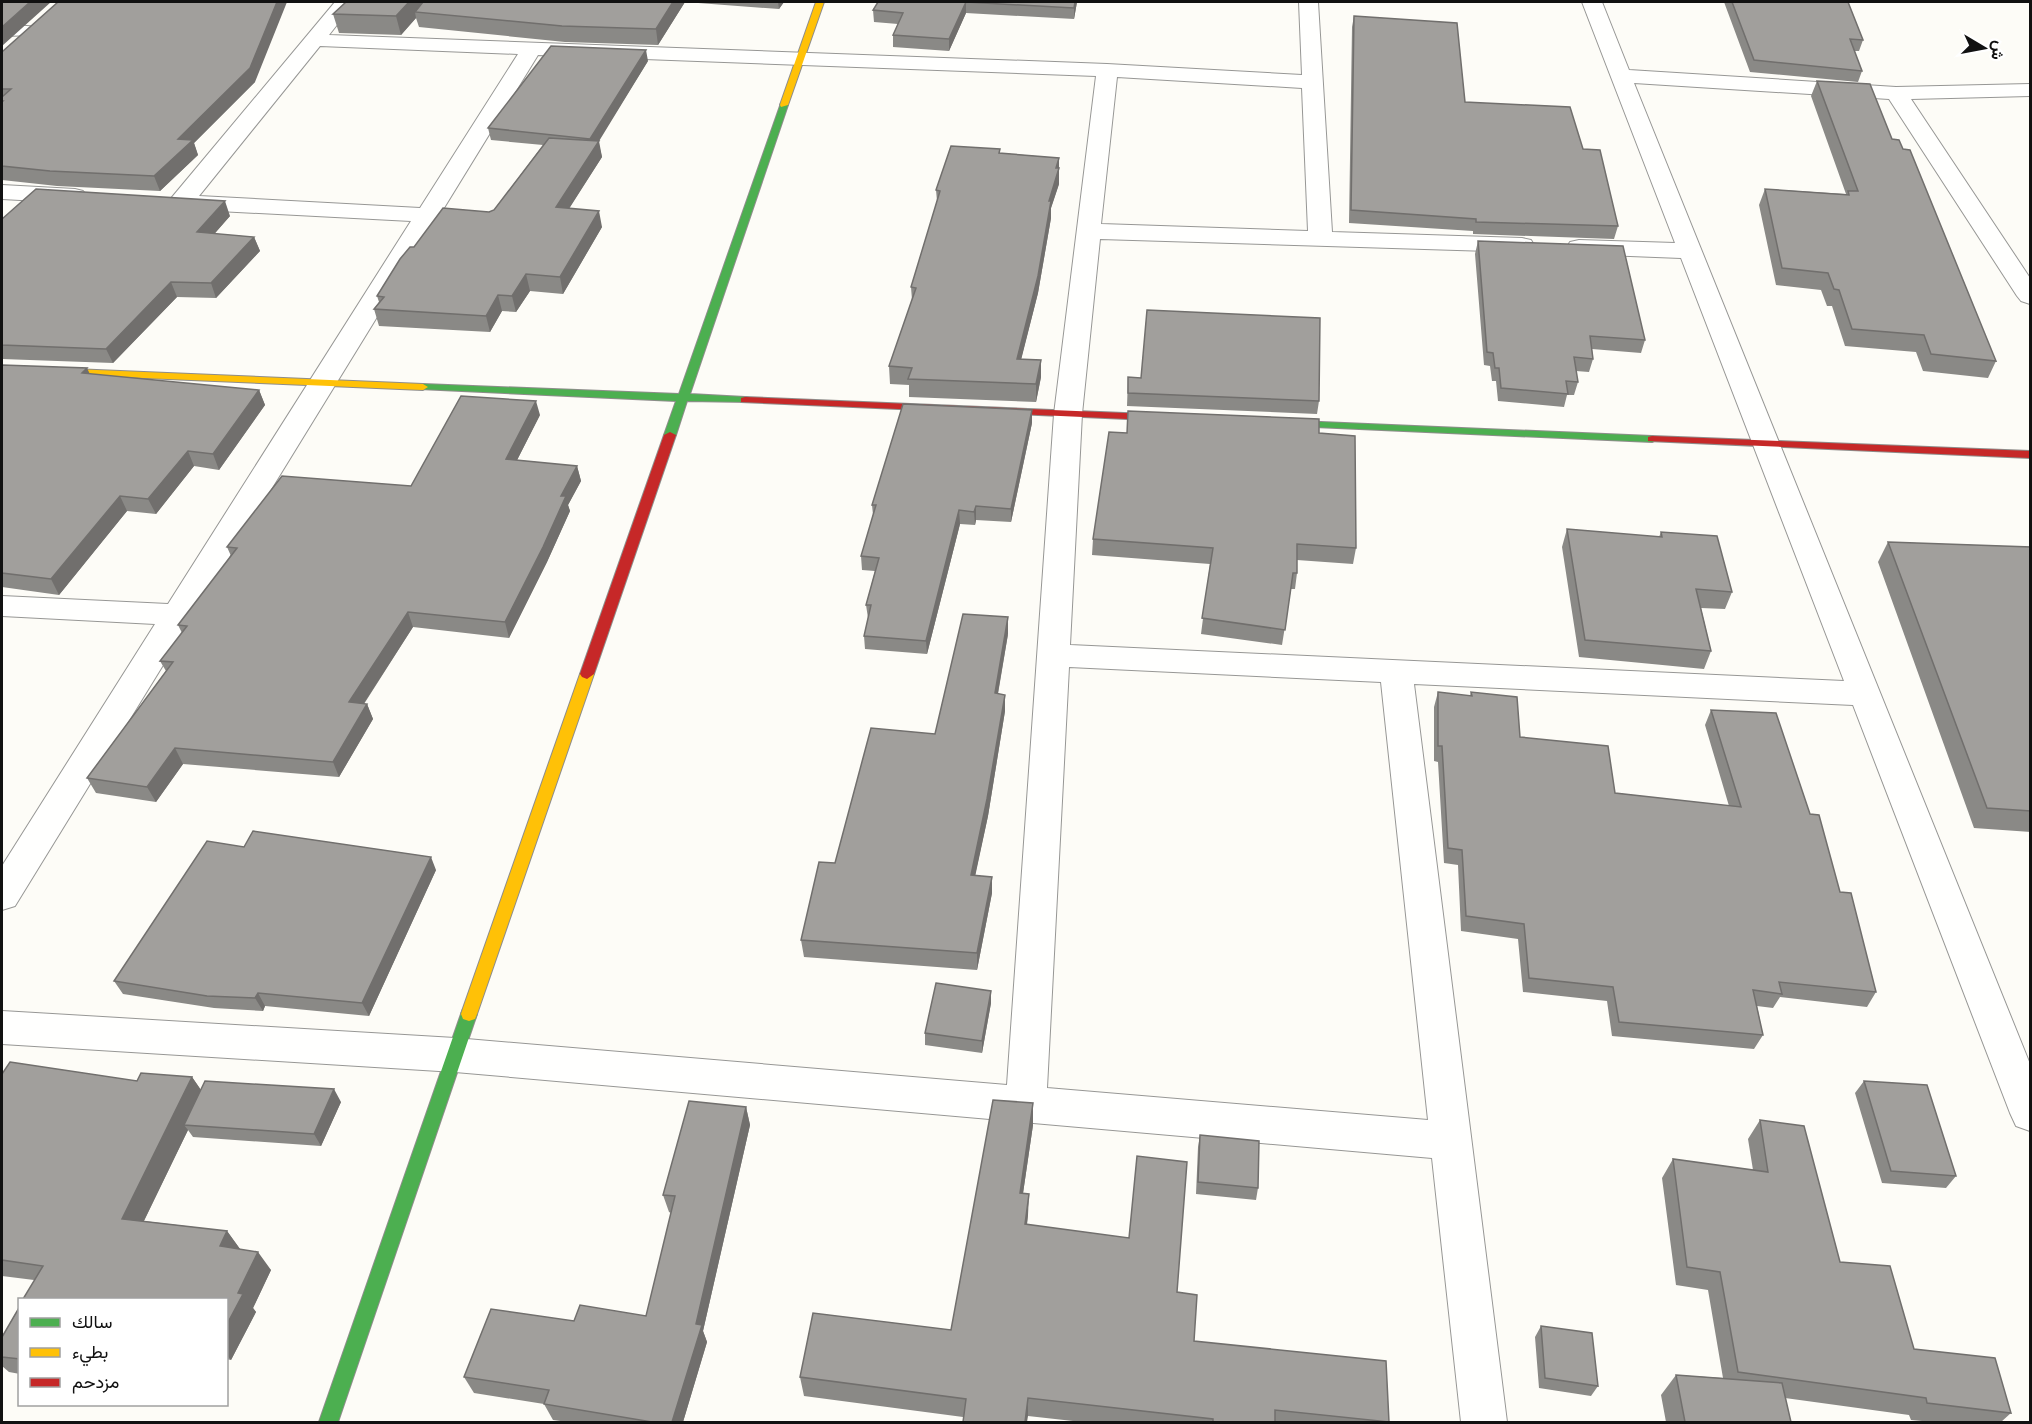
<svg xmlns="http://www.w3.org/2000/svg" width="2032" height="1424" viewBox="0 0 2032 1424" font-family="'Noto Serif',Vazirmatn,serif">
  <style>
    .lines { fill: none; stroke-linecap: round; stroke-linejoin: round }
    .street-casing { stroke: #979795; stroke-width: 2 }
    .fast-casing { stroke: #8e8d8b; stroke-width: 2 }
    .slow-casing { stroke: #8e8d8b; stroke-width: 2 }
    .jam-casing { stroke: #8e8d8b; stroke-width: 2 }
    .street { fill: #fffffe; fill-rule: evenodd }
    .fast { fill: #4caf50; fill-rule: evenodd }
    .slow { fill: #ffc107; fill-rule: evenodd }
    .jam { fill: #c62828; fill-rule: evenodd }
    .wall { fill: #8a8986 }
    .shaded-wall { fill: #716f6d }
    .building { fill: #a19f9c; stroke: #716f6d; stroke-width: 1.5 }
  </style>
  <rect width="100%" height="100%" fill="#fdfcf7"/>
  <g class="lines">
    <!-- street casing -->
    <g class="street-casing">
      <path id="street" d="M335 2H355L329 35 1107 64 1302 75 1299 2H1318L1332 232 1522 238 1531 240 1534 245 1531 250 1522 252 1100 239 1082 414 1070 645 1844 681 1681 258 1579 254 1570 252 1567 247 1570 242 1579 240 1675 243 1582 2H1602L1629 70 1896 87 2030 84V96L1911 99 2030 278V304L2021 301 2017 296 1889 99 1634 83 2030 1064V1131L2016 1126 2010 1113 1853 705 1414 684 1507 1422H1461L1432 1158 455 1072 2 1044V1011L455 1038 1007 1085 1054 414 1096 76 538 55 15 906 2 910V866L155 624 2 616V596L168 604 411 221 180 209 172 207 168 202ZM320 46 518 54 420 208 199 196ZM1117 77 1302 88 1308 231 1101 224ZM1069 667 1381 682 1428 1120 1047 1088Z
        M2 24 39 27 42 31 39 35 2 36Z
        M2 185 75 189 83 191 87 196 83 201 75 203 2 199Z"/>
    </g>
    <!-- fast casing -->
    <g class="fast-casing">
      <path id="fast" d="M781 103 788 105 690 394 745 397 749 398V402L687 401 676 435 670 438 664 435 676 401 419 389 418 387 423 384 679 394Z
        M1274 420 1652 436 1658 439 1652 442 1270 425 1268 423Z
        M469 1007 475 1009 477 1014 338 1422H319L461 1014 463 1009Z"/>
    </g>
    <!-- slow casing -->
    <g class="slow-casing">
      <path id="slow" d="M816 2H824L788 105 781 107 780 105Z
        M2 366 423 384 428 387 423 390 2 372Z
        M587 669 594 674 477 1014 475 1019 469 1021 463 1019 461 1014 580 674Z"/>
    </g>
    <!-- jam casing -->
    <g class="jam-casing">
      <path id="jam" d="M745 397 1172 415 1178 418 1172 421 741 402V398Z
        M670 432 676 435 594 674 587 679 582 677 580 674 664 435Z
        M1652 436 2030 451V458L1648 441V437Z"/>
    </g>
    <!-- street -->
    <use href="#street" class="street"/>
    <!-- fast -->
    <use href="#fast" class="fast"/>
    <!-- slow -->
    <use href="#slow" class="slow"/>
    <!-- jam -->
    <use href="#jam" class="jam"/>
  </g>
  <!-- wall -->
  <path class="wall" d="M346 2H784L779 9 685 2 658 45 565 42 419 27 416 18 401 35 339 33 333 14Z
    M878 2H1077L1074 19 966 13 949 51 893 47V35L898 24 874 22 873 10Z
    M1724 2H1848L1863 40 1859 51H1854L1862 71 1858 82 1750 72Z
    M1354 16 1465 102 1583 149 1618 226 1614 239 1473 234V231L1349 223 1352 27Z
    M2 51 255 82 194 143 198 155 160 191 57 186 2 180Z
    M648 61 598 141 602 157 569 208 602 227 563 294 530 291 516 312 502 311 490 332 379 326 374 309 379 302 377 296 414 247 494 210 543 145 491 140 488 128Z
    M1817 81 1892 139 1996 361 1988 378 1923 371 1916 352 1845 346 1832 306H1827L1821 290 1776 285 1759 205 1765 189 1846 194 1811 96Z
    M1000 149V153L1059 158V184L1051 208V218L1038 293 1021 359 1041 377 1036 402 909 397V385L890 384 889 366 912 300 911 287 937 201 936 190Z
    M230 216 214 234 254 237 260 251 216 298 177 297 113 363 2 359V219Z
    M1478 241 1645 340 1641 353 1592 349 1593 359 1589 372 1576 371 1578 382 1574 395H1567L1564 407 1498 401 1496 381H1492L1490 366 1484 365 1475 254Z
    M2 365 87 368 89 374 259 390 265 405 219 470 194 466 156 514 127 511 59 595 2 587Z
    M1128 377 1141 378 1319 401 1317 414 1127 406Z
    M1128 411 1319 433 1356 548 1353 564 1297 560V573L1295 589H1291L1282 645 1201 634 1210 564 1092 555 1093 539 1127 433Z
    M540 415 517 460 577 466 581 481 568 505 570 511 547 562 509 638 413 627 364 704H367L373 719 339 777 183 764 156 802 96 793 87 778 166 671 160 661 182 633 178 625 231 556 227 547 411 486Z
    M1032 423 1011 522 976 520 975 525 960 524 927 654 865 649 864 636 868 618 866 605 875 571 862 570 861 556 873 515 872 505Z
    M1567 529 1659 537 1661 532 1732 592 1725 609 1701 608 1711 651 1704 669 1579 657 1562 547Z
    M1888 542 2031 547V832L1974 828 1878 562Z
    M1008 634 998 694 1005 695V711L988 816 975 875 992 893 977 970 804 957 801 940 835 863 935 734Z
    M1438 692 1470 696 1471 692 1520 737 1615 793 1729 806 1705 725 1711 710 1810 814 1840 892 1876 992 1867 1007 1780 997 1773 1008 1757 1006 1763 1035 1754 1049 1612 1036 1607 1001 1523 992 1518 939 1461 931 1458 865 1444 863 1438 762 1434 761V707Z
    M244 847 436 870 369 1016 265 1006 263 1011 214 1008 123 994 114 981Z
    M991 991V1003L982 1053 925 1045V1033Z
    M2 1074 137 1081 192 1077 201 1090 341 1102 321 1146 193 1137 188 1130 144 1221 227 1231 240 1249 271 1270 253 1308 256 1312 231 1360 226 1359V1299L34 1280 2 1276Z
    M1864 1081 1956 1176 1946 1188 1882 1183 1855 1093Z
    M1033 1103V1125L1023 1193 1028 1215 1027 1225 1177 1292 1194 1341 1389 1422H1082L1028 1416 963 1417 804 1396 800 1377 951 1330Z
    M746 1107 750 1125 703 1331 707 1342 683 1422H568L553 1420 544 1404 474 1393 464 1377 574 1321 646 1316 671 1213 669 1212 663 1195Z
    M1760 1120 1840 1262 1914 1349 2011 1413 2001 1422H1933L1911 1420 1909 1415 1785 1398 1791 1422H1666L1661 1395 1676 1375 1723 1378 1708 1290 1676 1285 1662 1178 1673 1159 1753 1170 1748 1139Z
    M1200 1135 1258 1188 1256 1200 1196 1194 1198 1147Z
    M20 1306V1374L9 1372 2 1366V1337Z
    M1541 1326 1598 1386 1591 1396 1539 1388 1535 1337Z"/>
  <!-- shaded-wall -->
  <path class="shaded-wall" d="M30 2H51L2 46V27Z
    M277 2H287L255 82 194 143 198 155 160 191 154 176 178 139Z
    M409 2H431L415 12 416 18 401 35 396 16Z
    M673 2H685L658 45 656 29Z
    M778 2H784L779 9Z
    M966 2V13L949 51V39Z
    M1075 2H1077L1074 19V8Z
    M646 50 648 61 593 151 590 139Z
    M599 141 602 157 560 223 556 207Z
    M1059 158V184L1051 208V218L1038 293 1017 376V359L1049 201 1056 168Z
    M225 201 230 216 203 247 197 232Z
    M599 211 602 227 563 294 560 277Z
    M254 237 260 251 216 298 211 283Z
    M526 274 530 291 516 312 512 296Z
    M171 282 177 297 113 363 106 349Z
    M498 295 502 311 490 332 486 316Z
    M1041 360V377L1036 402V384Z
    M87 368 94 383 82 373Z
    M259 390 265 405 219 470 213 454Z
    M536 401 540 415 510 474 506 459Z
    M1032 410V423L1011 522V509Z
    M188 451 194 466 156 514 148 499Z
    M577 466 581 481 568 505 570 511 547 562 509 638 505 622 561 496Z
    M120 496 127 511 59 595 51 579Z
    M976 506V520L975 525 974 512Z
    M959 510 960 524 927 654 926 641Z
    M408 612 413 627 355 717 349 702Z
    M1008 617V634L995 710V693Z
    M1005 695V711L988 816 972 891 971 875Z
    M367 704 373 719 339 777 333 762Z
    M175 748 183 764 156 802 147 787Z
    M431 857 436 870 369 1016 362 1003Z
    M992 877V893L977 970V953Z
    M991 991V1003L982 1053V1041Z
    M258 993 265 1006 263 1011 255 998Z
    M192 1077 205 1096 184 1125 188 1130 136 1237 122 1219Z
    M334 1089 341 1102 321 1146 314 1134Z
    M1033 1103V1125L1020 1214V1193Z
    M746 1107 750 1125 703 1331 707 1342 683 1422H672Z
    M1029 1194 1028 1215 1024 1245 1025 1224Z
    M227 1231 240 1249 220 1246Z
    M258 1252 271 1270 253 1308 256 1312 231 1360 226 1354V1326L238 1293Z
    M1028 1398V1416L1027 1422H1025Z"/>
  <!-- building -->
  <path class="building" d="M2 2H30L2 27Z
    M58 2H277L250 68 178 139 193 140 154 176 50 171 2 166V102L3 101H2V97L11 89H2V51H3Z
    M346 2H409L396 16 333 14Z
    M423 2H673L656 29 562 26 415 12Z
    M878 2H1075L1074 8 966 2 949 39 893 35 903 13 873 10Z
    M1732 2H1848L1863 40 1850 39 1862 71 1754 60Z
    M1354 16 1457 23 1465 102 1570 107 1583 149 1600 150 1618 226 1476 222V219L1351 210Z
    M551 46 646 50 590 139 488 128Z
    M1817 81 1870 84 1892 139 1899 140 1903 149 1910 150 1996 361 1931 354 1924 335 1852 329 1839 290 1834 289 1828 273 1782 268 1765 189 1849 195 1848 191H1858Z
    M549 138 599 141 556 207 599 211 560 277 526 274 512 296 498 295 486 316 374 309 384 297 377 296 400 259 410 247H414L443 208 489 212 494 210Z
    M951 146 1000 149 999 153 1059 158 1056 168H1059L1049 201H1051L1038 276 1017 359 1041 360 1036 384 908 379 912 368 889 366 916 288 911 287 940 191 936 190Z
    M36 189 225 201 197 232 254 237 211 283 171 282 106 349 2 345V219Z
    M1478 241 1623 246 1645 340 1590 336 1593 359 1574 357 1578 382 1566 381 1568 394 1501 388 1499 368H1495L1493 353 1487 352Z
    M1147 310 1320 318 1319 401 1128 393V377L1141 378Z
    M2 365 87 368 82 373 259 390 213 454 188 451 148 499 120 496 51 579 2 573Z
    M461 396 536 401 506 459 577 466 561 496H566L543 547 505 622 408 612 349 702 367 704 333 762 175 748 147 787 87 778 173 662 160 661 187 626 178 625 237 548 227 547 282 476 411 486Z
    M903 404 1032 410 1011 509 976 506 974 512 959 510 926 641 864 636 871 605H866L879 558 861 556 876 505H872Z
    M1128 411 1319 419V433L1355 436 1356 548 1297 544V573H1293L1285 630 1202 618 1213 548 1093 539 1109 432 1127 433Z
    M1567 529 1662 537 1661 532 1717 536 1732 592 1696 589 1711 651 1585 640Z
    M1888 542 2031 547V811L1987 808Z
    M963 614 1008 617 995 693 1005 695 987 799 971 875 992 877 977 953 801 940 819 862 835 863 871 728 935 734Z
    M1438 692 1472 696 1471 692 1517 697 1520 737 1608 746 1615 793 1741 807 1711 710 1776 713 1810 814 1819 815 1840 892 1851 893 1876 992 1779 982 1782 994 1753 990 1763 1035 1619 1022 1613 987 1529 978 1524 924 1466 916 1462 850 1448 848 1442 746H1438Z
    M253 831 431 857 362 1003 258 993 255 998 207 996 114 981 207 841 244 847Z
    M936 983 991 991 982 1041 925 1033Z
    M10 1062 137 1081 141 1073 192 1077 122 1219 227 1231 220 1246 258 1252 238 1293 243 1294 226 1326V1299H23L43 1266 2 1260V1074Z
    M205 1081 334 1089 314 1134 184 1125Z
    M1864 1081 1927 1085 1956 1176 1891 1171Z
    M993 1100 1033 1103 1020 1193 1029 1194 1025 1224 1129 1238 1137 1156 1187 1162 1177 1292 1197 1295 1194 1341 1386 1361 1389 1422 1275 1410V1422H1213V1419L1028 1398 1025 1422H963L966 1399 800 1377 813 1313 951 1330Z
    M689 1101 746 1107 696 1324 702 1325 672 1422H652L544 1404 549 1390 464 1377 491 1309 574 1321 580 1305 646 1316 675 1196 663 1195Z
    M1760 1120 1804 1126 1840 1262 1890 1266 1914 1349 1995 1358 2011 1413 1927 1403 1926 1398 1738 1372 1720 1272 1687 1267 1673 1159 1768 1172Z
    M1200 1135 1259 1141 1258 1188 1198 1182Z
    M20 1306V1359L2 1357V1337Z
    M1541 1326 1592 1333 1598 1386 1545 1378Z
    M1676 1375 1782 1383 1791 1422H1685Z"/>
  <!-- border -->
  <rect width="2032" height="1424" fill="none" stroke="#111111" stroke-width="6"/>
  <!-- legend -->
  <rect x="18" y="1298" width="210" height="108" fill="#ffffff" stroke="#a0a0a0" stroke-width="1.5"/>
  <rect x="30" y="1318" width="30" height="9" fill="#4caf50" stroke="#a0a0a0" stroke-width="1.5"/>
  <text x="72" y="1328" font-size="18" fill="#111111">سالك</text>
  <rect x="30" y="1348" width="30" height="9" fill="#ffc107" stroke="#a0a0a0" stroke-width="1.5"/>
  <text x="72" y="1358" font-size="18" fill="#111111">بطيء</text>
  <rect x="30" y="1378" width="30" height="9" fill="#c62828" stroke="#a0a0a0" stroke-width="1.5"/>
  <text x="72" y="1388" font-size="18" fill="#111111">مزدحم</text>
  <!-- north arrow -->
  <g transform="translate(1984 48) rotate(100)" stroke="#ffffff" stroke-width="4.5" paint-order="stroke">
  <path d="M0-4.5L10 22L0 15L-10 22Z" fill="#111111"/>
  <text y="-9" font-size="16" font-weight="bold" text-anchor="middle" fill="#111111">ش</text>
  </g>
</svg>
